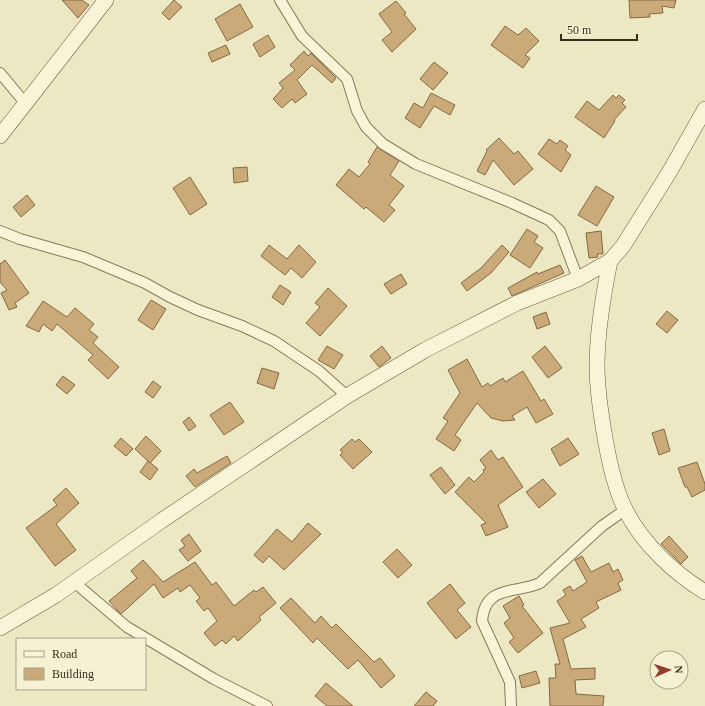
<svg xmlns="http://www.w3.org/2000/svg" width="705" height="706" viewBox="0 0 705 706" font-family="'Times New Roman',serif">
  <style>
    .building { fill: #cbaa7a; stroke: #866941 }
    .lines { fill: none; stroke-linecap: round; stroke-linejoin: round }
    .street-casing { stroke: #877a5b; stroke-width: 12 }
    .secondary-casing { stroke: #695b3e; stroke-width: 16 }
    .street { stroke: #f8f4d7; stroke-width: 10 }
    .secondary { stroke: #f8f4d7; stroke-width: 15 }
  </style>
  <rect width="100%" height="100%" fill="#ede8c4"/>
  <!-- building -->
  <path class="building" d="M62 0H82L89 5 78 18Z
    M174 0 182 7 169 20 162 13Z
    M629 0H676L674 8 662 6 663 13 649 14 650 17 630 18Z
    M396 1 406 13 404 14 416 29 392 52 382 40 392 32 379 14Z
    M240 4 253 27 227 41 215 19Z
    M505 26 518 35 526 28 539 41 525 55 530 58 523 68 491 45Z
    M268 35 275 47 260 57 253 44Z
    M226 45 230 54 212 62 208 53Z
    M304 51 308 56 311 53 336 78 332 83 312 65 297 80 307 94 295 103 292 99 282 108 273 99 283 88 279 83 295 70 290 65Z
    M434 62 448 73 433 90 420 79Z
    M431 93 455 105 450 115 434 106 420 128 405 118 414 103 423 108Z
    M613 95 616 98 619 95 625 100 622 103 626 107 614 120 615 121 604 138 575 117 587 101 599 110Z
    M499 138 514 154 518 151 533 169 514 185 493 160 485 175 477 171 487 151 486 150Z
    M549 139 557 144 560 140 568 146 565 150 571 155 561 172 538 154Z
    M377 147 399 161 390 175 404 186 389 205 395 210 384 222 366 207 364 209 336 185 349 169 359 177 370 164 368 162Z
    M247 167 248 181 234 183 233 168Z
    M190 177 207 204 190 215 173 188Z
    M596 186 614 197 597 226 578 215Z
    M27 195 35 205 21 217 13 207Z
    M527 229 538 236 534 242 543 248 530 268 510 255Z
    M601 231 603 254H597L598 257 589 258 586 233Z
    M269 245 287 259 299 245 316 262 302 278 291 268 285 275 261 256Z
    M502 245 509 252 491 273 467 291 461 283 481 268Z
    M5 260 29 293 15 303 17 307 9 310 1 293 7 290 0 282V264Z
    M560 265 564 273 512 296 508 288 537 272 538 274Z
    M401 274 407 284 391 294 384 284Z
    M280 285 291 292 283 305 272 297Z
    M328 288 347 306 320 336 306 323 320 307 315 303Z
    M151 300 166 309 153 330 138 320Z
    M43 301 67 317 75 308 94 324 89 330 98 337 93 343 119 367 108 379 88 360 93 355 57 324 52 331 43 324 39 332 26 326Z
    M667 311 678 320 667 333 656 324Z
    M546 312 550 324 537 329 533 317Z
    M327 346 343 355 334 369 318 360Z
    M382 346 391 358 379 367 370 356Z
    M545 346 562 368 548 378 532 357Z
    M467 359 482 387 488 383 490 386 503 378 505 382 523 371 541 401 544 399 553 414 536 423 527 407 512 416 515 420 503 421 491 418 477 403 455 435 461 440 454 451 436 439 448 421 443 418 460 393 448 370Z
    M262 368 279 373 274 389 257 383Z
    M63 376 75 385 67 394 56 385Z
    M153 381 161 387 153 398 145 392Z
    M230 402 244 422 224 435 210 415Z
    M189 417 196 426 189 431 183 422Z
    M664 429 670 451 659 455 652 433Z
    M146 436 161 451 150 463 135 449Z
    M121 438 133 449 126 456 114 446Z
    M568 438 579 454 560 466 551 449Z
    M352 439 355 442 359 439 372 452 353 469 340 455 343 452 340 450Z
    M491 450 498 460 503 457 523 487 498 505 508 527 486 536 481 525 486 523 455 492 469 477 474 482 484 472 483 470 486 468 480 460Z
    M227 456 231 463 195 487 186 476 194 469 197 473Z
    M148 461 158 469 150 480 140 472Z
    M697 462 705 484V490L692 497 687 487H685L678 468Z
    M441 467 455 485 445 494 430 475Z
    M543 479 556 494 539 508 526 492Z
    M66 488 79 503 56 524 76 550 55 566 26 528 57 505 53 500Z
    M308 523 321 534 284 570 269 556 263 563 254 555 277 529 292 542Z
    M189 534 201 551 188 561 179 550 185 546 181 540Z
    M669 536 688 557 681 564 661 544Z
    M397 549 412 565 398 578 383 562Z
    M582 556 591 572 609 563 613 572 618 569 623 580 618 583 621 590 596 602 599 608 581 619 586 627 563 639 571 669 595 668V679L575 680 576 694 604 696 603 706H550L549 678H556L555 664H560L550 628 570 623 557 601 566 595 563 590 570 586 573 591 587 582 575 560Z
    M143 560 163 582 195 562 212 585 216 582 234 606 254 590 256 592 263 587 276 603 259 617 261 620 238 641 234 636 226 644 222 640 215 646 204 633 217 621 208 608 204 611 196 601 200 598 190 585 180 592 178 588 163 598 154 584 121 614 109 601 137 578 131 571Z
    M450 584 465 603 457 610 471 627 456 639 427 603Z
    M519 596 524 605 522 606 543 633 518 653 509 642 514 638 504 623 510 618 503 606Z
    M291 598 315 623 321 616 332 628 336 624 374 662 380 658 395 676 381 688 358 660 348 669 317 638 313 643 280 608Z
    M536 671 540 683 522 688 519 676Z
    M326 683 353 706H327L315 696Z
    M426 692 437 701 433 706H414Z"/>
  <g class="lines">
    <!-- street casing -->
    <g class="street-casing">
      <path id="street" d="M280 0 302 36 347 79 357 111 366 127 383 144 416 164 512 203 549 220 560 231 578 279
        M0 73 25 103
        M0 231 20 239 83 257 145 283 170 297 198 310 242 326 274 341 319 371 347 396
        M74 582 127 627 214 679 267 706
        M511 706 510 682 482 621C485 584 516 594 540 583L602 526 625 510"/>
    </g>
    <!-- secondary casing -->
    <g class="secondary-casing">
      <path id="secondary" d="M0 136 106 0
        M610 261C603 296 597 331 597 366 597 390 601 415 605 438 609 461 615 490 626 511 643 544 674 573 705 592
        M0 628 56 595 161 521 347 396 425 350 517 303 578 279 610 261 623 246 670 171 705 109"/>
    </g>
    <!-- street -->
    <use href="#street" class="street"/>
    <!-- secondary -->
    <use href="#secondary" class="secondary"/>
  </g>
  <!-- legend -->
  <rect x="16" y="638" width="130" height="52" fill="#f5f1d3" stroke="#a9a38b"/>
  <rect x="24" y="651" width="20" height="6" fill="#f8f4d7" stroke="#a9a38b"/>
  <text x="52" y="658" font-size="12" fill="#372f1e">Road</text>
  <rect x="24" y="668" width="20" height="12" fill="#cbaa7a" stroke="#a9a38b"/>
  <text x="52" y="678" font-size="12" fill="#372f1e">Building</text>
  <!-- north arrow -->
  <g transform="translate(669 670) rotate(87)"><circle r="19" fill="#f5f1d3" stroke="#a9a38b"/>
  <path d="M0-3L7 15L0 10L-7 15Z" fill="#953e2c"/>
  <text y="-6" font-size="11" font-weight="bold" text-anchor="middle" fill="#372f1e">N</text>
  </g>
  <!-- scale -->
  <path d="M561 34v6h76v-6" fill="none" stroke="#372f1e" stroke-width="2"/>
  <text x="567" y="34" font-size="12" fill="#372f1e" stroke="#f5f1d3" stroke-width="3" paint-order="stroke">50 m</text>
</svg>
